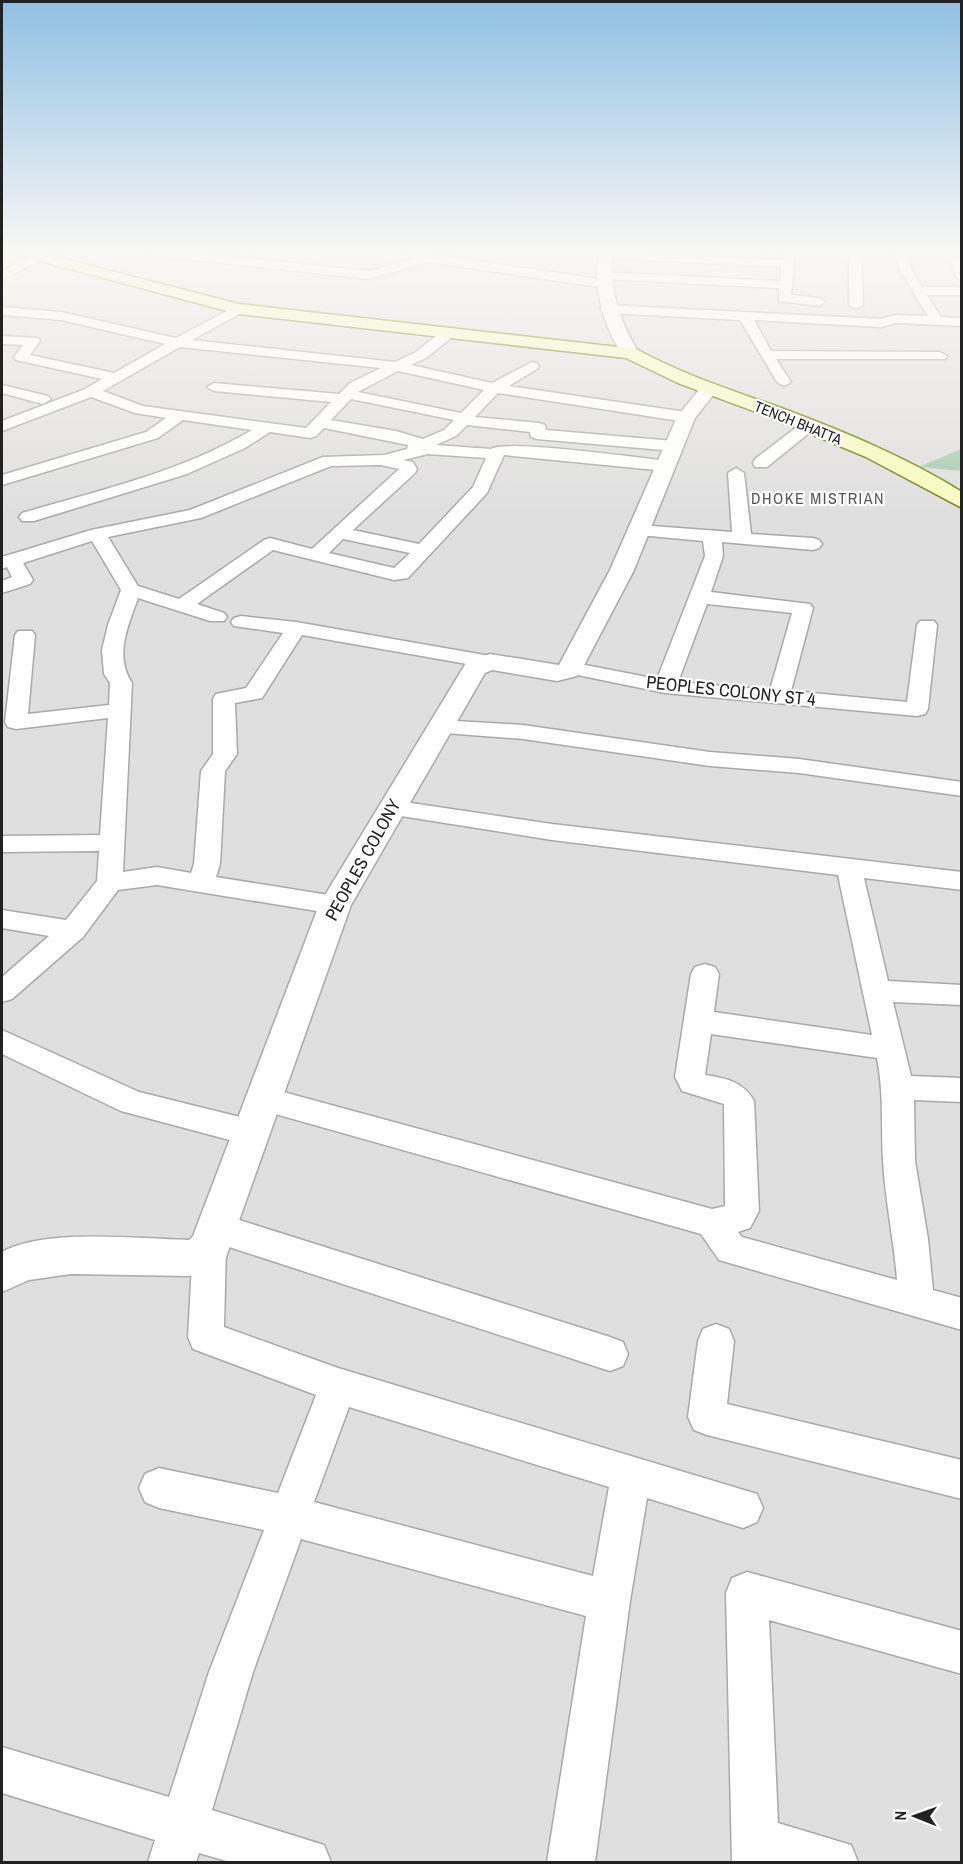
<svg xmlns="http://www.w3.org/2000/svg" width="963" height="1864" viewBox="0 0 963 1864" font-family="'Archivo Narrow',sans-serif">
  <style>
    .residential { fill: #e0dfdf }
    .cemetery { fill: #aacbaf }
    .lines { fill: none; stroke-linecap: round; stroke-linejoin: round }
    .minor-casing { stroke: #a9a9a9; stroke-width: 3 }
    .tertiary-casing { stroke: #a9a9a9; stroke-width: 3 }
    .secondary-casing { stroke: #707d05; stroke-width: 3 }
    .minor { fill: #fff; fill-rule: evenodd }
    .tertiary { fill: #fff; fill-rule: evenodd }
    .secondary { fill: #f7fabf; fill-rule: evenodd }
    .labels { text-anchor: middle; stroke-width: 4.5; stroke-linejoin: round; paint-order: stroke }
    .far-street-label { font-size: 15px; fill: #222; stroke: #fff }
    .far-neighbourhood-label { font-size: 16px; letter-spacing: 1.5px; fill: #555; stroke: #fff }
    .street-label { font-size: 18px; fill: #222; stroke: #fff }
  </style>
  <rect width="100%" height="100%" fill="#f2efe9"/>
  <!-- residential -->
  <path class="residential" d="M2 252H961V1862H2Z"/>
  <!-- cemetery -->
  <path class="cemetery" d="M961 449V471L919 467Z"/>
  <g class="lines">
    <!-- minor casing -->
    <g class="minor-casing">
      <path id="minor" d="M38 252 42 253V259L2 280V271Z
        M151 252H187L370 271 413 259 407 255 414 252 605 280 611 284 605 288 428 262 370 279 157 256Z
        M601 252 782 260 783 252H795L791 295 819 298 825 302 819 306 779 301V288L604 279 598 275 600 272 780 281 781 267 605 258 601 257Z
        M849 252H861L863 305 856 309 849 305Z
        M894 252H906L912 271 922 287H962V295H927L941 317 962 318V326L896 323 881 327 754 320 771 351 940 352 947 356 945 359H776L791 382 784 386 777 382 740 320 607 313 600 309 607 305 881 319 895 315 928 316 900 271Z
        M956 257 962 260V281L956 277 950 261Z
        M238 305 243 306 245 309 243 312 192 340 395 362 416 352 442 331 447 330 454 334 452 337 426 358 411 365 492 383 532 362 537 363 539 366 537 369 509 386 686 412 694 417 686 422 498 393 475 417 539 423 545 425 546 430 674 441 682 446 674 451 537 439 531 437 530 432 467 425 456 436 436 445 491 449C503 439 641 458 666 461L674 466 666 471 504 455 487 493 408 578 394 580 273 550 197 604 224 613 227 617 224 621H210L138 598C128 626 114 656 132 683L123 872 157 867 191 873 194 864 201 771 213 754V699L216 694 246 688 283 633 234 626 231 622 234 618 241 616 296 622 490 656 497 658 500 662 497 666 490 668 302 635 262 698 235 703 237 754 225 771 220 864 216 877 335 896 344 899 348 905 344 911 335 914 157 885 118 890 83 937 12 999 2 1002V977L49 936 2 928V910L66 920 97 881 99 851 2 852V836L100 835 108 718 16 729 8 727 5 722 15 635 18 631H32L35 635 28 714 109 705 110 683 104 674 102 650 108 625 121 590 92 541 23 563 33 580 30 584 2 593V581L12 577 7 567 2 569V557L91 530 190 510 323 457 384 455 407 449 408 445 324 428 316 436 310 438 270 432 245 448 187 474 34 521H22L19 517 22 513C100 490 181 472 252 430L183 420 158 438 2 485V475L146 432 166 418 135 413 91 397 2 431V421L83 390 102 379 16 360 14 357 23 345 2 344V336L38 338 40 341 30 355 114 373 165 344 61 320 2 315V307L61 312 176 338ZM180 347 381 368 350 383 339 394 214 383 207 387 214 391 331 402 306 428 143 406 103 391ZM398 371 484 390 461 413 358 392ZM351 399 454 420 444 430 423 439 396 431 331 420ZM428 454 486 458 473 487 419 544 353 530 415 473 417 469 413 462 403 460ZM381 465 399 469 312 549 270 538 264 540 179 599 138 586 108 537 201 518 331 466ZM343 539 410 553 394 568 329 553Z
        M2 385 48 396 51 399 43 404 2 393Z
        M808 421 814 423 816 426 814 429 767 467H755L753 463 755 459 802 423Z
        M736 468 744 473 751 534 813 538 819 540 822 544 819 548 813 550 722 542 723 556 711 592 810 604 813 608 791 691 907 702 917 625 920 621H934L937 625 928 709 925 714 917 716 665 693 563 672 559 668 563 664 570 662 657 679 705 556 703 541 639 535 633 534 630 530 633 526 639 525 732 532 728 473ZM707 604 792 613 770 690 678 682Z
        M439 720 523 725 710 752 799 759 962 782V796L799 773 710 766 523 739 431 732 428 727 431 722Z
        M391 800 552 824 962 872V890L864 878 888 981 962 985V1005L893 1002 911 1076 962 1078V1102L914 1100 915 1161 928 1239 933 1290 962 1298V1330L719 1260 701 1234 254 1108 250 1099 254 1090 265 1087 712 1209 725 1206 724 1104 682 1091 675 1077 691 974 695 967 705 964 715 967 719 974 714 1012 872 1035 838 875 552 840 382 813 379 808 382 803ZM711 1034 877 1058C884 1095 881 1123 883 1160 885 1200 894 1240 897 1280L742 1237 738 1232 750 1228 759 1211 754 1101C744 1082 726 1078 705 1075Z
        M2 1030 139 1092 252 1120 263 1124 268 1133 263 1142 252 1146 121 1111 2 1054Z
        M217 1213 610 1337 623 1342 628 1354 623 1366 610 1371 226 1246 224 1327 338 1368 757 1494 763 1508 757 1522 743 1528 647 1498 630 1601 595 1862H547L586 1616 301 1539 253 1672 212 1810 324 1845 331 1862H230L199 1853 196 1862H148L155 1840 2 1793V1747L169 1797 209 1672 264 1530 159 1508 145 1502 139 1488 145 1474 159 1468 278 1493 316 1395 193 1349 188 1337 193 1247 198 1236 203 1235 200 1228 205 1218ZM349 1407 609 1487 593 1576 314 1502Z
        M716 1324 729 1329 734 1341 727 1404 962 1460V1499L707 1435 694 1430 688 1417 698 1341 703 1329Z
        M747 1572 962 1631V1674L769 1620 778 1823 851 1845 858 1862H732L726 1593 732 1578Z"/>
    </g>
    <!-- tertiary casing -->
    <g class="tertiary-casing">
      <path id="tertiary" d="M598 252H612C610 291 619 320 639 353L636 357H624C602 325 594 290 598 252Z
        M708 385 714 386 717 390 695 418 634 570 581 671 577 676 557 681 492 670 485 673 351 905 225 1260 218 1268 189 1276 71 1274 29 1280 2 1292V1252C46 1228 138 1239 189 1240L193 1236 319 905 466 663 490 654 559 665 610 570 677 417 702 386Z"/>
    </g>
    <!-- secondary casing -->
    <g class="secondary-casing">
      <path id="secondary" d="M16 252H38L239 304 636 349C683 375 734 391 784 409 845 432 906 457 962 492V508L866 457 772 418 678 383 626 358 238 314 18 255Z"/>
    </g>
    <!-- minor -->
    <use href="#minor" class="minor"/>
    <!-- tertiary -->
    <use href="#tertiary" class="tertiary"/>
    <!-- secondary -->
    <use href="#secondary" class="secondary"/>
  </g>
  <!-- sky -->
  <linearGradient id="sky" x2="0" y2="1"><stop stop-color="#8fc0e4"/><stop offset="0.49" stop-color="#f9f8f5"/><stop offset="1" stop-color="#f9f8f5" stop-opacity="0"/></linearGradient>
  <rect width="963" height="513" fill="url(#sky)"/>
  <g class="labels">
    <!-- far-street labels -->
    <g class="far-street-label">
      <text transform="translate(798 423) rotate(22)" y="5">TENCH BHATTA</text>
    </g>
    <!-- far-neighbourhood labels -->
    <g class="far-neighbourhood-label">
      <text x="818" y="504">DHOKE MISTRIAN</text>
    </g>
    <!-- street labels -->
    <g class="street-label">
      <text transform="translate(731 691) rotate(6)" y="6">PEOPLES COLONY ST 4</text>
      <text transform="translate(363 860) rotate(-61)" y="6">PEOPLES COLONY</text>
    </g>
  </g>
  <!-- border -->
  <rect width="963" height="1864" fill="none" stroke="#222222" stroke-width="6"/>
  <!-- north arrow -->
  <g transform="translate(915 1816) rotate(271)" stroke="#ffffff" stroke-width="4.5" paint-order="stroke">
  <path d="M0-4.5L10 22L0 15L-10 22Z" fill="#222222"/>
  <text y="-9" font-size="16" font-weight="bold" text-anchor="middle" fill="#222222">N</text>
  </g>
</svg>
